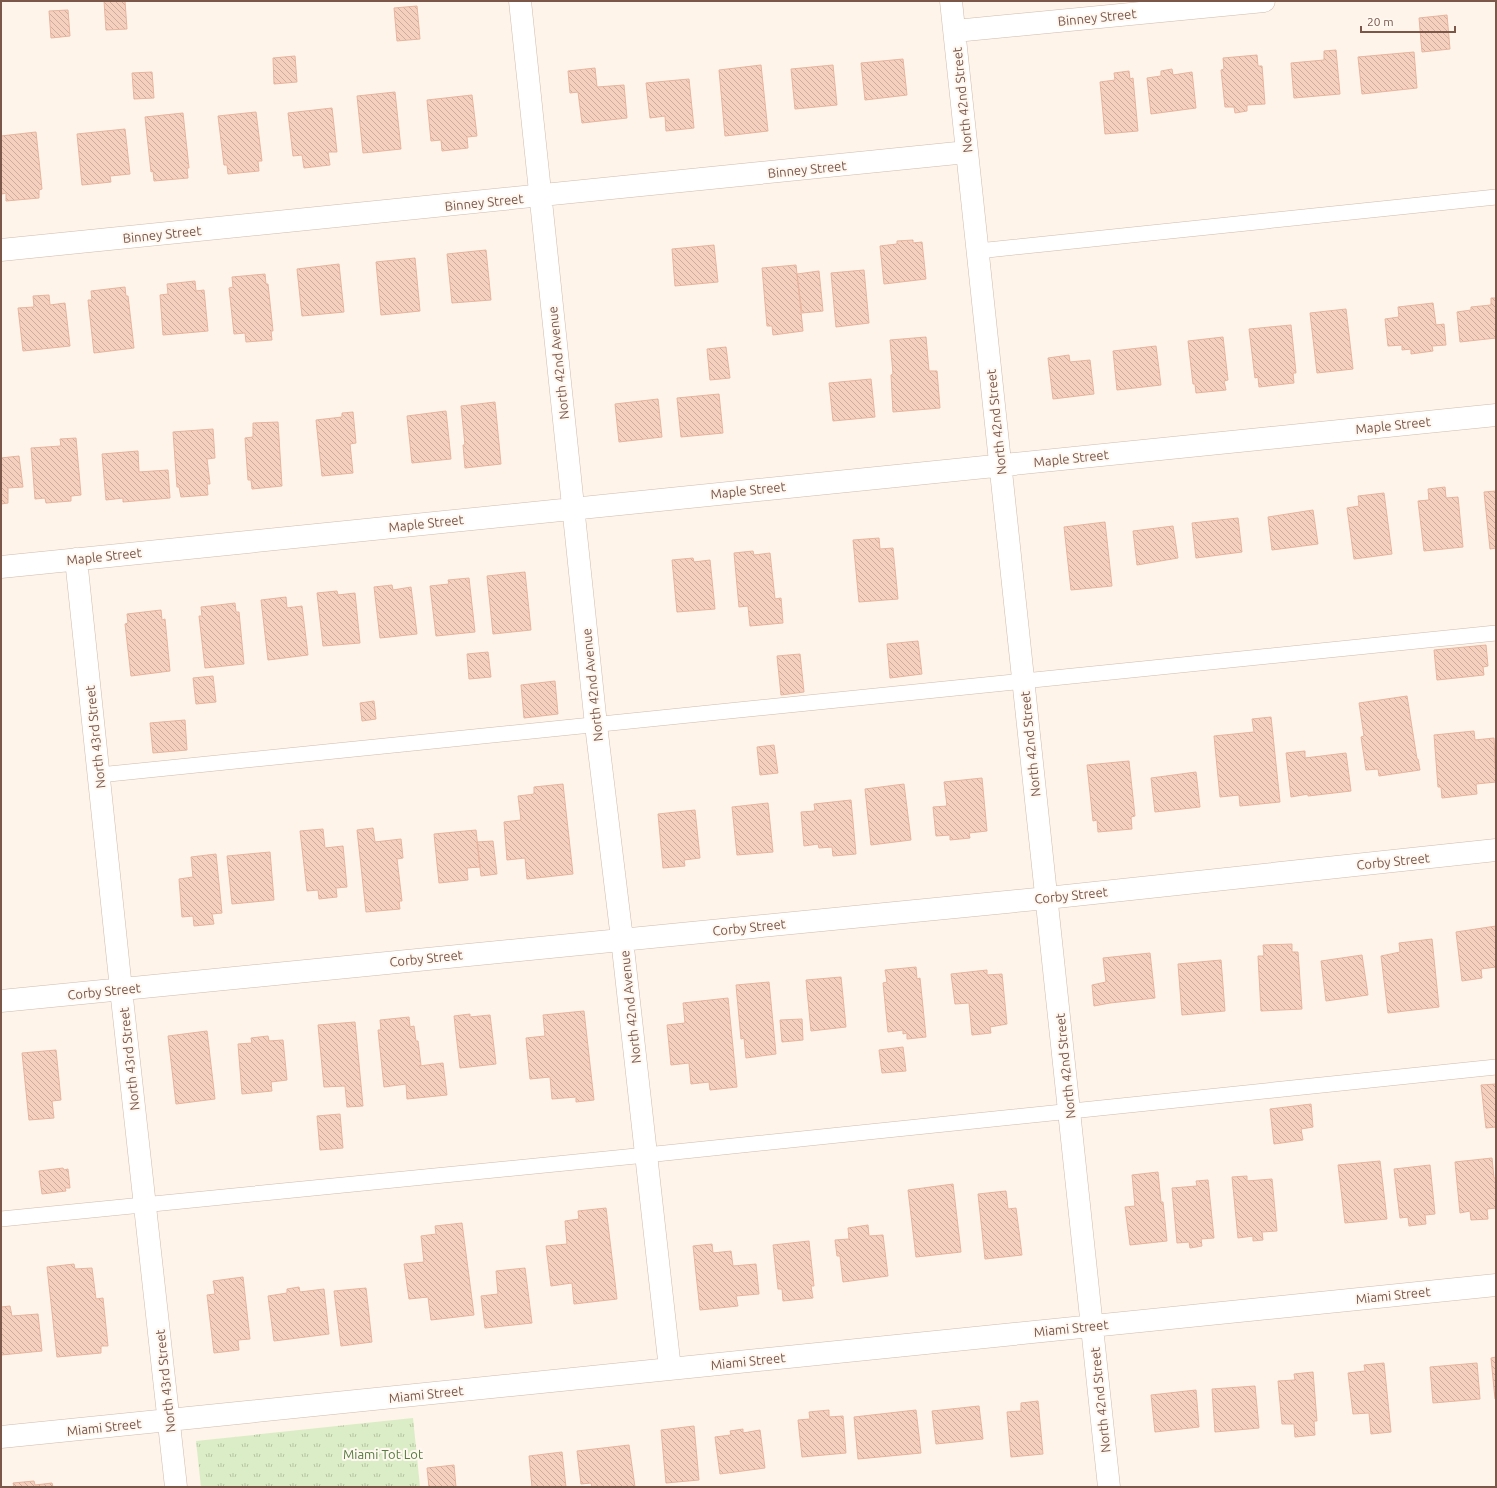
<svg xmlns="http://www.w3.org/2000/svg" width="1497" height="1488" viewBox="0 0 1497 1488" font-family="Ubuntu,sans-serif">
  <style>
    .grass { fill: url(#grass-tufts) }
    .building { fill: url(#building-back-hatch); stroke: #e9b49e }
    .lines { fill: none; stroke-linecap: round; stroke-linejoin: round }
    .service-casing { stroke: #d2baad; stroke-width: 16 }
    .minor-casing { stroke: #d2baad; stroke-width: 23 }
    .service { stroke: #fff; stroke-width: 15 }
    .minor { stroke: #fff; stroke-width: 22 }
    .labels { text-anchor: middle; stroke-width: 4; stroke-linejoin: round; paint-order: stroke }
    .street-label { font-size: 13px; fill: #7b574a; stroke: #fff8f1 }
    .park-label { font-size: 13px; fill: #567b3e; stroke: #fff8f1 }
  </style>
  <defs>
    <pattern id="grass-tufts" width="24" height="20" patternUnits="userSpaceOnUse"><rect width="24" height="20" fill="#daedc6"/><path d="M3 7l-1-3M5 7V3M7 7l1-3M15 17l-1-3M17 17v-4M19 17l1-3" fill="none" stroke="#b6c3a3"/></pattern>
    <pattern id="building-back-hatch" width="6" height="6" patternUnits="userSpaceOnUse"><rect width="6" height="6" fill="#f5d0bf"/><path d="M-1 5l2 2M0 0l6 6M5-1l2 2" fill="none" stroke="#cbac9d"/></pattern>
  </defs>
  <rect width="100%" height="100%" fill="#fef4e9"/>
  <!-- grass -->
  <path class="grass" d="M413 1418 420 1487H201L196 1441Z"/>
  <!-- building -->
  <path class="building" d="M104 1H125L127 29 106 30Z
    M417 6 420 39 397 41 394 8Z
    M68 10 70 36 51 38 49 11Z
    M1447 15 1450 49 1422 52 1419 18Z
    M1336 50 1340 94 1294 98 1291 63 1324 60V51Z
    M1414 52 1417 88 1362 94 1358 57Z
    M1257 55 1258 66H1262L1265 104 1247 105V111L1235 113 1234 107H1225L1221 70 1224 69 1223 58Z
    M295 56 297 82 274 84 273 58Z
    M903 59 907 95 865 100 861 63Z
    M761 65 768 131 725 136 719 70Z
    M833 65 837 105 795 109 791 69Z
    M595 68 597 87 624 85 627 118 582 123 578 92 570 93 568 71Z
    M1172 69 1173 75 1192 72 1196 108 1151 114 1147 78 1161 76V71Z
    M1129 71 1130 79 1133 78 1138 131 1105 134 1100 82 1115 80 1114 73Z
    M152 72 154 98 134 99 132 73Z
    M689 79 694 128 666 131 665 116 650 118 646 83Z
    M395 92 401 149 363 153 357 96Z
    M472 95 477 136 467 137 468 148 442 151 441 140 431 141 427 100Z
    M332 108 337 152H328L330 165 304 168 302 155 293 156 288 113Z
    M256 112 262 161H258L259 171 228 174 227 165H224L218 116Z
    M183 113 189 168H187L188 178 154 181 153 171 151 172 145 117Z
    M125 129 130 174 110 176 111 182 82 185 77 134Z
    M36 132 42 189 39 190V198L6 201V193L2 194 1 187V136Z
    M913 240V243L922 242 926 279 884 284 880 246 897 244V241Z
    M714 245 718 282 675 286 672 249Z
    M486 250 491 300 452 303 447 254Z
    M415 258 420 311 381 315 376 262Z
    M339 264 344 312 302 316 297 269Z
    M796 265 803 331 773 335 772 326H767L762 268Z
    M864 270 869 323 836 327 831 273Z
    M819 271 823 311 802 313 797 274Z
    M265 274 266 284H268L273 331H271L272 340 246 342 245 333 234 334 229 288 233 287 232 277Z
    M195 281 196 291 204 290 208 331 163 335 160 295 168 294 167 284Z
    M125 287 126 296H128L134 348 94 353 88 300H92L91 291Z
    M49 295 50 305 65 303 70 346 23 351 18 308 34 307 33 296Z
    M1491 298H1496V338L1460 342 1457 312 1471 310V307L1491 305Z
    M1433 303 1436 325 1444 324 1446 345 1432 346 1433 351 1411 354V349L1402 350V345L1388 346 1385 319 1399 317 1398 307Z
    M1346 309 1353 369 1317 373 1310 313Z
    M1291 325 1296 373H1293L1294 383 1259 387 1258 377 1255 378 1249 329Z
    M926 337 929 371H937L940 408 893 412 891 375 893 374 890 340Z
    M1223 337 1228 380 1224 381 1226 390 1196 393 1195 384H1193L1188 341Z
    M1156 346 1161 385 1117 390 1113 351Z
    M726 347 730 378 710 380 707 349Z
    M1069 355 1070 362 1090 360 1094 394 1053 399 1048 358Z
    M871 379 875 417 833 421 829 383Z
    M719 394 723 433 681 437 677 398Z
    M658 399 662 437 619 442 615 404Z
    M495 402 501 464 465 468 463 445H465L461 406Z
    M446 411 451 459 412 463 407 416Z
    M353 412 356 443 350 444 353 473 322 476 316 420 342 417V413Z
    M278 422 282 486 252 489 251 480H248L245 438 253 437V423Z
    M213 429 215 458 207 459 210 484H207L208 495 181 497 179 487H177L173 432Z
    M76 438 81 495 71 496V501L46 503 45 498 35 499 31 448 61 446 60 439Z
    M138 451 139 472 168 470 170 498 123 502V498L106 500 102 454Z
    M19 456 23 487 8 488V503L1 504V458Z
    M1445 487 1446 498 1458 497 1463 547 1424 551 1418 501 1429 500 1428 489Z
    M1496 491V548L1490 549 1484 492Z
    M1384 493 1392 554 1354 559 1347 508 1359 506 1358 496Z
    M1313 510 1318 544 1272 550 1268 517Z
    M1238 518 1242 552 1196 558 1192 523Z
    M1105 522 1112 586 1071 590 1064 527Z
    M1173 526 1178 558 1137 565 1133 531Z
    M879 538 880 549 893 548 898 599 859 602 853 540Z
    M753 551 754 555 770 553 775 599 781 598 783 623 750 626 748 606 739 607 734 553Z
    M693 558 694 562 710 560 715 609 677 612 672 560Z
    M525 572 531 630 493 634 487 576Z
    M469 578 475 632 436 636 430 586 449 584 448 580Z
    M392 585 393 590 411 587 417 634 380 638 374 587Z
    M337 591 338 595 355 593 360 643 323 646 317 593Z
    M286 597 287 608 302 606 308 655 268 660 261 600Z
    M235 603 236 612H239L244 664 205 668 199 616H202L201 607Z
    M161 610 162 620 165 619 170 671 131 676 125 624 128 623 127 614Z
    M918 641 922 674 890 678 887 644Z
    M1486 645 1488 666 1483 667 1484 675 1437 680 1434 650Z
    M488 652 491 677 469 679 467 654Z
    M800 654 804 692 781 695 777 656Z
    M213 676 216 702 196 704 193 678Z
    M555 681 558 714 524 718 521 685Z
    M1407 696 1417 759H1418L1420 770 1379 776 1378 769 1366 770 1361 737 1364 736 1359 703Z
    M374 701 376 719 362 721 360 703Z
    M1271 717 1280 802 1240 806 1239 795 1220 797 1214 736 1254 732 1252 719Z
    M185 720 187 750 153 753 150 723Z
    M1474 731 1475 740 1494 738 1496 782 1476 784 1477 794 1442 798 1441 787H1438L1434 735Z
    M774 745 778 773 760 775 757 747Z
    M1305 751V758L1346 753 1351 791 1308 796V794L1291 797 1286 753Z
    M1129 761 1135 816 1131 817 1132 829 1098 832 1097 820 1093 821 1087 765Z
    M1196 772 1200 807 1155 812 1151 778Z
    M982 778 987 831 969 833 970 838 950 840V835L936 836 933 807 947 806 944 782Z
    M563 784 573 874 527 879 525 858 507 860 504 822 521 820 518 796 534 794V787Z
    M904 784 911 840 871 845 865 789Z
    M851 800 856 854 833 856 832 847 819 848 818 844 804 846 801 812 815 811 814 804Z
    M768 803 773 852 737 855 732 807Z
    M695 810 700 858 684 860 685 866 663 868 658 814Z
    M373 828 375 842 401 839 403 858 397 859 402 901H399L400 909 366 912 357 830Z
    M323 829 325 848 343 846 347 887 336 888 337 897 319 899 318 890 307 891 300 831Z
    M476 830 480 867 467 868 468 880 439 883 434 834Z
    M493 841 497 874 481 876 477 842Z
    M270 852 274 900 232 904 227 856Z
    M216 854 222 913 212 914 214 924 194 926 193 916 182 917 179 879 193 877 191 857Z
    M1496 926V967L1481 969 1482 978 1462 981 1456 932Z
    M1432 939 1439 1007 1388 1013 1381 956 1400 952 1399 943Z
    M1292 944V952H1298L1302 1009 1261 1011 1258 956H1264L1263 945Z
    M1150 953 1155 998 1110 1003 1094 1006 1092 985 1106 982 1103 958Z
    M1362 955 1368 995 1326 1001 1321 961Z
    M1221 960 1225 1011 1182 1015 1178 964Z
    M916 967 917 979 920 978 926 1037 907 1039V1033L903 1034V1030L888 1032 883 983 887 982 885 970Z
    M987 970V975L1002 974 1007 1024 990 1027 991 1033 972 1035 969 1003 955 1004 951 974Z
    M841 977 846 1027 811 1031 806 980Z
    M769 982 776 1054 746 1058 744 1038 741 1039 736 985Z
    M728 998 737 1087 710 1090 709 1082 691 1084 689 1063 671 1065 667 1025 685 1023 683 1003Z
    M584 1011 594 1100 576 1102V1097L552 1099 550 1077 530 1079 526 1038 545 1036 543 1015Z
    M470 1014V1017L490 1015 496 1064 460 1068 454 1016Z
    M409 1017 410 1027 414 1026 416 1041H418L421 1065 419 1066 443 1063 447 1095 407 1099 406 1084 384 1087 378 1030H381L380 1020Z
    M802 1019 803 1040 782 1042 780 1020Z
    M355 1022 363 1106 347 1107 345 1086 324 1087 318 1025Z
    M207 1031 215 1099 176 1104 168 1036Z
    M268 1036 269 1041 283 1040 287 1080 271 1082 272 1091 242 1094 238 1044 252 1043 251 1038Z
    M903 1047 906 1071 882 1073 879 1050Z
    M56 1050 61 1100 52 1101 54 1118 29 1120 22 1053Z
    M1496 1084V1127L1486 1128 1481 1085Z
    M1311 1104 1313 1127 1301 1129 1303 1140 1274 1144 1270 1109Z
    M340 1114 343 1148 320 1150 317 1116Z
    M1492 1158 1494 1178H1496V1208L1487 1209 1488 1219 1471 1220 1470 1211 1460 1213 1455 1162Z
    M1380 1161 1387 1219 1345 1223 1338 1165Z
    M1430 1165 1435 1214 1425 1215 1426 1224 1409 1226 1408 1217 1400 1218 1394 1169Z
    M63 1168 64 1170 68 1169 70 1188H65L66 1191 42 1194 39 1171Z
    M1158 1172 1161 1202H1163L1167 1241 1130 1245 1125 1207 1135 1206 1132 1175Z
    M1247 1176V1181L1272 1179 1277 1231 1262 1232 1263 1240 1253 1241V1236L1238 1238 1232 1177Z
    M1208 1180 1214 1238 1201 1239 1202 1246 1190 1248 1189 1242 1177 1243 1172 1188 1197 1186 1196 1181Z
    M953 1184 961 1252 916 1257 908 1190Z
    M1006 1191 1008 1209 1016 1208 1022 1255 985 1259 978 1194Z
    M606 1208 617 1299 574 1304 572 1283 551 1286 546 1246 567 1244 565 1221 579 1219 578 1211Z
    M462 1223 474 1315 431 1320 428 1297 409 1299 404 1264 424 1262 421 1236 436 1234 435 1226Z
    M868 1225 869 1236 883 1235 888 1276 843 1282 840 1256H837L835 1240 849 1239 848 1228Z
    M809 1241 814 1286H811L813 1298 783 1301 782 1289H778L773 1245Z
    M712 1244 713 1253 731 1251 733 1266 756 1264 759 1294 736 1296 738 1306 700 1310 693 1246Z
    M74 1264 75 1269 92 1268 96 1299 103 1298 108 1346H101V1353L57 1357 47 1267Z
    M525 1268 532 1323 485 1328 481 1296 498 1294 496 1271Z
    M243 1277 250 1339 238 1340 239 1350 214 1353 207 1295 215 1294 213 1281Z
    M299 1287 300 1292 324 1289 329 1334 274 1341 268 1296 287 1293V1289Z
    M366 1288 372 1342 341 1346 334 1291Z
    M10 1306 12 1316 38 1314 42 1351 1 1355V1307Z
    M1496 1357V1399H1495L1491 1358Z
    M1384 1363 1391 1432 1371 1434 1369 1413 1353 1414 1348 1373 1365 1371 1364 1365Z
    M1477 1363 1480 1399 1433 1403 1430 1367Z
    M1313 1372 1317 1421H1314L1315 1435 1295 1437 1294 1424H1282L1278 1381 1295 1380 1294 1374Z
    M1255 1386 1259 1428 1215 1432 1212 1389Z
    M1196 1390 1199 1427 1155 1432 1151 1395Z
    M1038 1401 1043 1454 1011 1457 1007 1412 1021 1411V1403Z
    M979 1406 983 1439 936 1444 932 1411Z
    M829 1410V1417L843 1416 846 1453 802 1457 798 1420 810 1419 809 1412Z
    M916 1410 921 1453 858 1459 854 1417Z
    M694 1426 699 1480 666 1483 661 1430Z
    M743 1429V1433L760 1430 765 1468 720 1474 715 1437 731 1435 730 1431Z
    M629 1445 635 1487H592L591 1483 581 1484 577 1451Z
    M562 1452 566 1487H532L529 1456Z
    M454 1465 456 1487H429L427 1468Z
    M34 1481 35 1485 52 1483 53 1487H14L13 1483Z"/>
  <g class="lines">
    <!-- service casing -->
    <g class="service-casing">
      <path id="service" d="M978 251 1496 197
        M99 775 1496 633
        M1 1219 646 1155 1496 1067"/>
    </g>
    <!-- minor casing -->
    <g class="minor-casing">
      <path id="minor" d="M520 1 596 725 622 939 670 1369
        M951 1 1109 1487
        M955 31 1264 1
        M1 250 967 152
        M76 559 121 989 176 1487
        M1 567 1496 415
        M1 1001 1047 898 1496 850
        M1 1437 1496 1285"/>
    </g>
    <!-- service -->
    <use href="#service" class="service"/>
    <!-- minor -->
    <use href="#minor" class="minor"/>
  </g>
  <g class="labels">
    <!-- street labels -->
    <g class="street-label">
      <text transform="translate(1097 17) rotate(-6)" y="5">Binney Street</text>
      <text transform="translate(962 100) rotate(-96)" y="5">North 42nd Street</text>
      <text transform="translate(807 169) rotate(-6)" y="5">Binney Street</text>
      <text transform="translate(484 202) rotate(-6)" y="5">Binney Street</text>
      <text transform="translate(162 234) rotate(-6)" y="5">Binney Street</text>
      <text transform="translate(558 363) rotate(-96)" y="5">North 42nd Avenue</text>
      <text transform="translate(996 422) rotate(-96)" y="5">North 42nd Street</text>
      <text transform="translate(1393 425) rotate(-6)" y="5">Maple Street</text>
      <text transform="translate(1071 458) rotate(-6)" y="5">Maple Street</text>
      <text transform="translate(748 490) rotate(-6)" y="5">Maple Street</text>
      <text transform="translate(426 523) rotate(-6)" y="5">Maple Street</text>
      <text transform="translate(104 556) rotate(-6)" y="5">Maple Street</text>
      <text transform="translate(592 685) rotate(-96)" y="5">North 42nd Avenue</text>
      <text transform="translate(95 737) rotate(-96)" y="5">North 43rd Street</text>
      <text transform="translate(1030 744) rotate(-96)" y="5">North 42nd Street</text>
      <text transform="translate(1393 861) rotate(-6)" y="5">Corby Street</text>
      <text transform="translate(1071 895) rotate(-6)" y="5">Corby Street</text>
      <text transform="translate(749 927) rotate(-6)" y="5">Corby Street</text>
      <text transform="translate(426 958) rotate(-6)" y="5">Corby Street</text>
      <text transform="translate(104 991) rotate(-6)" y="5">Corby Street</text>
      <text transform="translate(630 1007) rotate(-96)" y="5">North 42nd Avenue</text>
      <text transform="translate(129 1059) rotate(-96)" y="5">North 43rd Street</text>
      <text transform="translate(1065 1066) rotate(-96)" y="5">North 42nd Street</text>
      <text transform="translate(1393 1295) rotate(-6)" y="5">Miami Street</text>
      <text transform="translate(1071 1328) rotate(-6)" y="5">Miami Street</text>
      <text transform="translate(748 1361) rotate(-6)" y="5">Miami Street</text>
      <text transform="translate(165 1381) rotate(-96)" y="5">North 43rd Street</text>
      <text transform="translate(426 1394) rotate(-6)" y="5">Miami Street</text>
      <text transform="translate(1100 1400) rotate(-96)" y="5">North 42nd Street</text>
      <text transform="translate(104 1427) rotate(-6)" y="5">Miami Street</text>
    </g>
    <!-- park labels -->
    <g class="park-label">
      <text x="383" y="1459">Miami Tot Lot</text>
    </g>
  </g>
  <!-- border -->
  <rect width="1497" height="1488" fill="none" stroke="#7b574a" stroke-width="4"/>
  <!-- scale -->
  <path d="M1361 26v6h94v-6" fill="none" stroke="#7b574a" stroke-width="2"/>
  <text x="1367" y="26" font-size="12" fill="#7b574a" stroke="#fff8f1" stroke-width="3" paint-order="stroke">20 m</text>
</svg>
